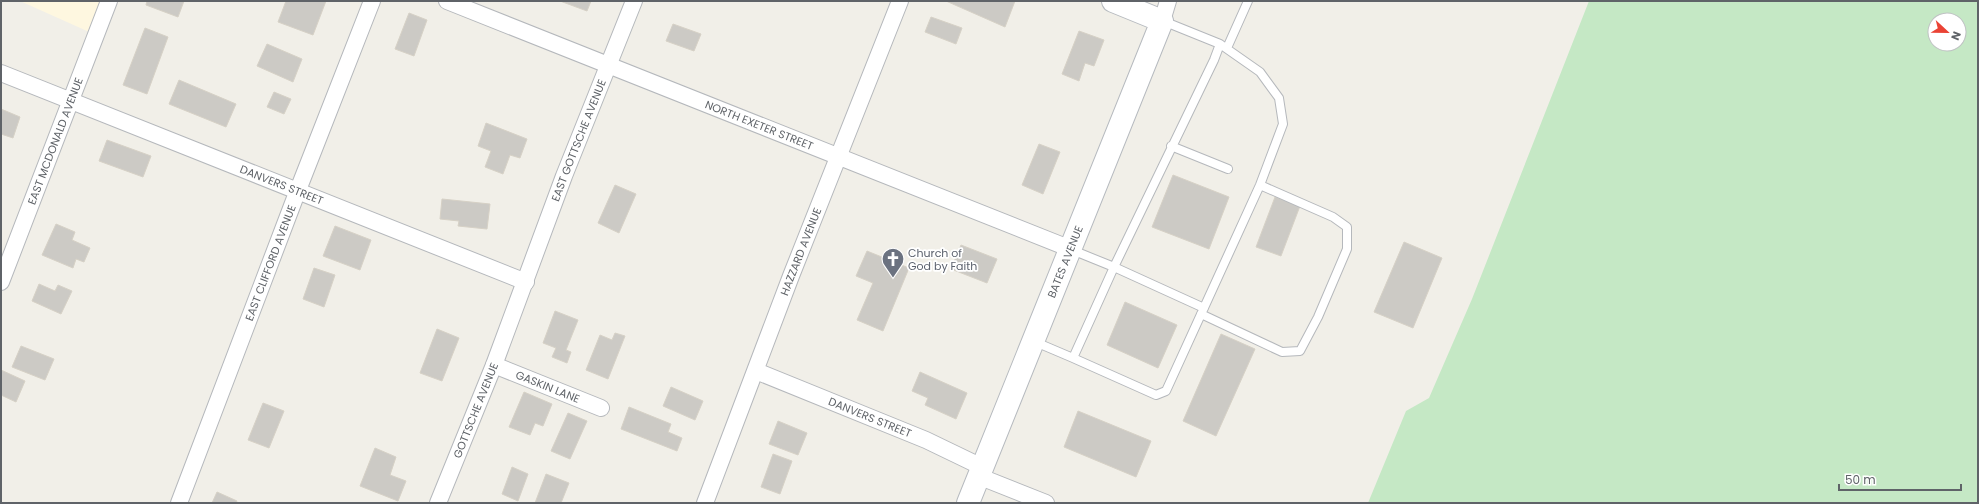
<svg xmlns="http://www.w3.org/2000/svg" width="1979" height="504" viewBox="0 0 1979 504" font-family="Poppins,sans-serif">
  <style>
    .commercial { fill: #fef7e0 }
    .green { fill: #c5e8c5; fill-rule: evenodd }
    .building { fill: #cccac5; stroke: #d6d1c6 }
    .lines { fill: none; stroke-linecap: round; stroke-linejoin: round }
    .lane-casing { stroke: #b5b8bc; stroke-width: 10 }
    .street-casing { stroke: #b5b8bc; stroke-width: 18 }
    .secondary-casing { stroke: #b6babf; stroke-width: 24 }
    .lane { stroke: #fff; stroke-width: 8 }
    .street { stroke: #fff; stroke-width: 16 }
    .secondary { stroke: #fff; stroke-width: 22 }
    .labels { text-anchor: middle; stroke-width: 3.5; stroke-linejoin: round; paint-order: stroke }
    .street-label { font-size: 11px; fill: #5f6368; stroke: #fff }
    .worship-label { font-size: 11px; fill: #5b616d; stroke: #fff; text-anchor: start }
  </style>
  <rect width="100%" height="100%" fill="#f1efe8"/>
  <!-- commercial -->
  <path class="commercial" d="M20 1H110L96 35Z"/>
  <!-- green -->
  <path class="green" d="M1589 1H1978V503H1368L1406 411 1429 398 1472 299ZM1935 20H1959V44H1935Z"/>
  <!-- building -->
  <path class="building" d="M147 1H184L178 17 146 5Z
    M286 1H326L313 35 278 22Z
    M560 1H591L587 11Z
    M946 1H1015L1005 27Z
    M409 13 427 20 414 56 395 49Z
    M931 17 962 28 956 44 925 32Z
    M673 24 701 34 694 51 666 41Z
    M145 28 168 37 147 94 123 85Z
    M1079 31 1104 40 1094 66 1085 63 1079 81 1062 74Z
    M267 44 302 59 293 82 257 66Z
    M179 80 236 104 226 127 169 104Z
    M274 92 291 99 284 114 267 107Z
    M1 109 20 117 13 138 1 134Z
    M486 123 527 139 520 158 510 155 503 174 485 167 491 151 478 146Z
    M107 140 151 156 143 177 99 161Z
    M1039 144 1060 152 1043 194 1022 185Z
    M1173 175 1229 197 1209 249 1152 227Z
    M615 185 636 194 619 233 598 223Z
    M1275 197 1300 206 1281 256 1256 247Z
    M442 199 490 204 487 229 458 226 459 221 440 219Z
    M56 224 75 232 72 240 90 248 84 262 76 259 73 268 42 255Z
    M335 226 371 240 360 270 323 256Z
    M1404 242 1442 258 1413 328 1374 312Z
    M961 245 997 259 987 283 951 269Z
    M867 251 909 268 883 331 857 320 873 283 856 276Z
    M314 268 335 275 324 307 303 299Z
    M39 284 55 291 58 285 72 291 61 314 32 301Z
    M1125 302 1177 325 1158 368 1107 345Z
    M555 311 578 320 566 350 571 352 567 363 552 357 556 348 543 343Z
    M437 329 459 338 442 381 420 373Z
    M615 333 625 336 608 379 586 370 600 335 612 340Z
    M1221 334 1255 349 1216 436 1183 421Z
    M21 346 54 359 45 380 12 367Z
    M1 370 25 381 16 402 1 395Z
    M920 372 967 393 956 419 925 405 928 398 912 391Z
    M671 387 703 401 695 420 663 406Z
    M524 392 552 404 543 426 535 423 530 435 509 427Z
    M263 403 284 411 269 448 248 440Z
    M629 407 671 424 668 432 682 438 677 451 621 429Z
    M1078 411 1151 441 1136 477 1064 447Z
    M568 413 587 421 570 459 551 451Z
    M778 421 807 433 798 455 769 444Z
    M375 448 396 457 390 475 406 481 398 501 360 486Z
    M773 454 792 461 780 494 761 487Z
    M512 467 528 474 518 501 502 494Z
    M546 474 569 483 561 503H535Z
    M217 492 237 501 236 503H212Z"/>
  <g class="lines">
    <!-- lane casing -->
    <g class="lane-casing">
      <path id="lane" d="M1227 48 1248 1
        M1171 146 1228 169
        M1072 250 1114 267 1214 60 1220 44 1163 21
        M1201 314 1282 352 1300 351 1318 317 1347 249V227L1333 217 1260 185
        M1033 341 1073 358 1114 267 1204 308
        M1073 358 1156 395 1166 391 1260 185 1283 124 1279 98 1260 72 1220 44"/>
    </g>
    <!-- street casing -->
    <g class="street-casing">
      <g id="street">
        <path id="s1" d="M447 1 1071 249"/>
        <path d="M1162 21 1168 1"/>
        <path id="s2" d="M1 73 526 282"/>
        <path id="s3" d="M1 282 109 1"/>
        <path id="s4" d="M494 365 601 408"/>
        <path id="s5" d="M756 371 926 440 982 467"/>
        <path d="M978 476 1046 503"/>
        <path id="s6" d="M179 503 298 190 372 1"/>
        <path id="s7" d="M438 503 494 365 564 176 634 1"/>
        <path id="s8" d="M705 503 791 276 900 1"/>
      </g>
    </g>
    <!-- secondary casing -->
    <g class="secondary-casing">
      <g id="secondary">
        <path id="s9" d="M968 503 1162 21 1113 1"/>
      </g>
    </g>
    <!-- lane -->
    <use href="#lane" class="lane"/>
    <!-- street -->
    <use href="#street" class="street"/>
    <!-- secondary -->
    <use href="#secondary" class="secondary"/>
  </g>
  <!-- icons -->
  <defs>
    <g id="church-pin" transform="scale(1.15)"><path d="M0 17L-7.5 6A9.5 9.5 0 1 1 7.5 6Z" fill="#6b7280" stroke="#fff"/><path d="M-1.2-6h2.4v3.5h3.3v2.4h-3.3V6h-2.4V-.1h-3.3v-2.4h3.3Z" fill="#fff"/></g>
  </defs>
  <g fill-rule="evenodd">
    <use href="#church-pin" x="893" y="259"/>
  </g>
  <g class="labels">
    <!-- street labels -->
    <g class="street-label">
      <text dy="4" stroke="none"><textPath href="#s1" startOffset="336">NORTH EXETER STREET</textPath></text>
      <text dy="4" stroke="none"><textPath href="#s3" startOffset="151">EAST MCDONALD AVENUE</textPath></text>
      <text dy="4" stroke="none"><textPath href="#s7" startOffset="389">EAST GOTTSCHE AVENUE</textPath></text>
      <text dy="4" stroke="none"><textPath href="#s2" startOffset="302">DANVERS STREET</textPath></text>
      <text dy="4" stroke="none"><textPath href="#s8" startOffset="269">HAZZARD AVENUE</textPath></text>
      <text dy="4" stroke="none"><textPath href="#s9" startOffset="260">BATES AVENUE</textPath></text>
      <text dy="4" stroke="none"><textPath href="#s6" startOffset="257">EAST CLIFFORD AVENUE</textPath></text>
      <text dy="4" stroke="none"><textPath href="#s4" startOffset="58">GASKIN LANE</textPath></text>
      <text dy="4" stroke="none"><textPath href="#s7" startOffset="100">GOTTSCHE AVENUE</textPath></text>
      <text dy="4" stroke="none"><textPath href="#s5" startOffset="123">DANVERS STREET</textPath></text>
    </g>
    <!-- worship labels -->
    <g class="worship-label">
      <text x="908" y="257">Church of<tspan x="908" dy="13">God by Faith</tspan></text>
    </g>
  </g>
  <!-- border -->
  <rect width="1979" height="504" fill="none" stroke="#5f6368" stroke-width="4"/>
  <!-- north arrow -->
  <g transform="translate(1947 32) rotate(112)"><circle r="19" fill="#ffffff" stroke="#bfc1c3"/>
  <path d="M0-3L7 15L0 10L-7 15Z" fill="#ea4335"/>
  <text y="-6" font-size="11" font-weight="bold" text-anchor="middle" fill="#5f6368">N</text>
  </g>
  <!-- scale -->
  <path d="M1839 484v6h122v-6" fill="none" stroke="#5f6368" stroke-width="2"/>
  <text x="1845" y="484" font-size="12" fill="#5f6368" stroke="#ffffff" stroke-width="3" paint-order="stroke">50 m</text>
</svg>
